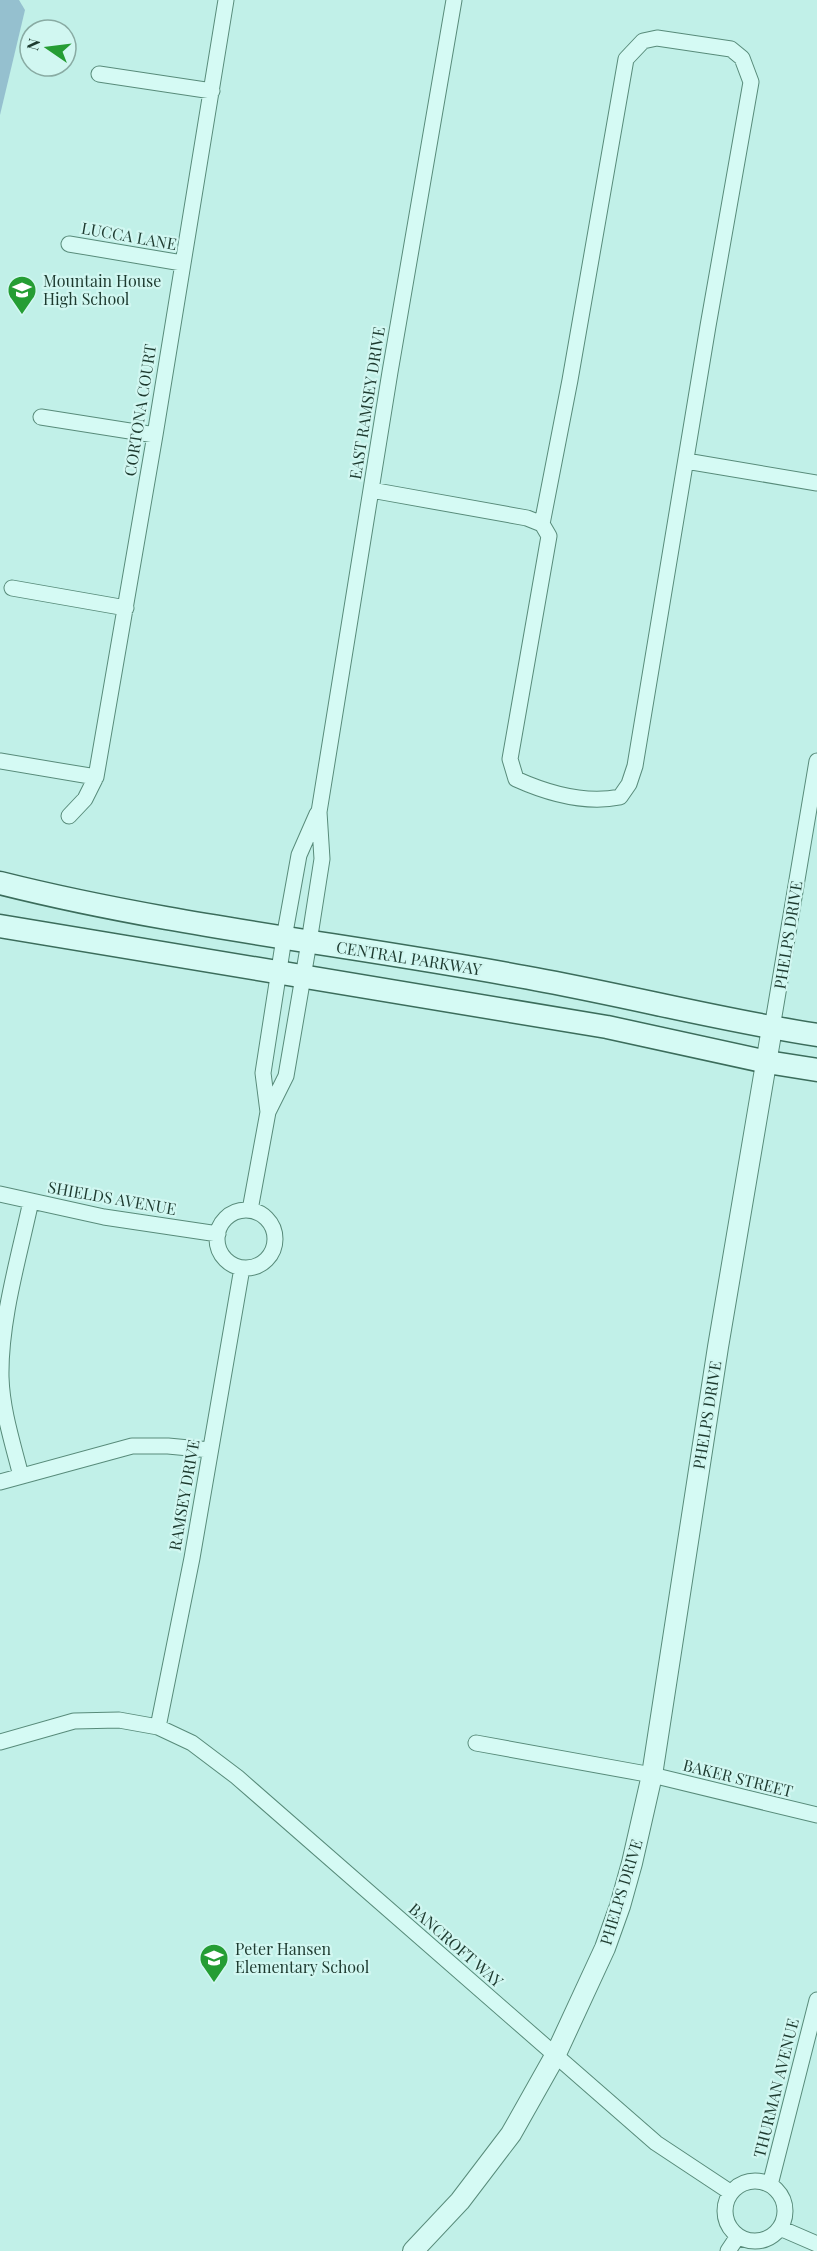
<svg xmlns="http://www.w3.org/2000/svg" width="817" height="2251" viewBox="0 0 817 2251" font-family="'Playfair Display',serif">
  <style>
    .green { fill: #95c0cf }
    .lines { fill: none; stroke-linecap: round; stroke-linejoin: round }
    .minor-casing { stroke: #588b7a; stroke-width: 17 }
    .tertiary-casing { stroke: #588b7a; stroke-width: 22 }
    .secondary-casing { stroke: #3b6c5b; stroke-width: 25 }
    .minor { stroke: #d5faf4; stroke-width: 15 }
    .tertiary { stroke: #d5faf4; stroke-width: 20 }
    .secondary { stroke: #d5faf4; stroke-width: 22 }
    .labels { text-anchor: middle; stroke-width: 4.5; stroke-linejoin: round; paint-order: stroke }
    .street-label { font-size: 16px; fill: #1d3a2f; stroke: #d1f7f1 }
    .poi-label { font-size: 16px; fill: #1d3a2f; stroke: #d1f7f1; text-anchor: start }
  </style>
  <rect width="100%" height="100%" fill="#c1f0e8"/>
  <!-- green -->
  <path class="green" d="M0 0H19L25 10 0 115Z"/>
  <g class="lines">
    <!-- minor casing -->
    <g class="minor-casing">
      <path id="minor" d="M99 74 212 91
        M69 244 182 263
        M41 417 155 435
        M686 461 817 483
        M371 490 527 518 542 524 549 536 510 759 516 779C547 793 585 804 620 797L629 784 635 766 708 326 751 82 742 58 731 49 657 38 643 41 626 59 570 380 542 524
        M12 588 126 608
        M0 761 96 777
        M69 816 85 799 96 777 155 435 226 0
        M772 1028 817 761
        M268 1112 286 1076 309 942 322 859 319 812 390 372 454 0
        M0 1194 104 1217 218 1234
        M250 1210 268 1112 263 1073 284 938 299 855 317 814
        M217 1239a29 29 0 1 1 58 0a29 29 0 1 1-58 0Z
        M21 1476C13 1444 2 1411 1 1377 0 1320 19 1257 31 1201
        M0 1482 132 1446H168L210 1450
        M158 1727 192 1558 242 1268
        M0 1742 74 1721 119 1720 158 1727 192 1743 237 1777 656 2143 730 2192
        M476 1743 652 1775 817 1815
        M725 2211a30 30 0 1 1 60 0a30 30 0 1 1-60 0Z
        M770 2185 817 2000
        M780 2228 817 2244
        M728 2251 738 2236"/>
    </g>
    <!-- tertiary casing -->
    <g class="tertiary-casing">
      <path id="tertiary" d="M413 2251 460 2201 511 2134 555 2056 605 1948 620 1906 632 1863 652 1775 718 1347 772 1028"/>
    </g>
    <!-- secondary casing -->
    <g class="secondary-casing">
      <path id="secondary" d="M0 883C179 928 364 946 545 981 636 998 726 1021 817 1035
        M0 926 607 1027 767 1062 817 1070"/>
    </g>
    <!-- minor -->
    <use href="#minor" class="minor"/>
    <!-- tertiary -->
    <use href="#tertiary" class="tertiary"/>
    <!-- secondary -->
    <use href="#secondary" class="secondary"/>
  </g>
  <!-- icons -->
  <defs>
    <g id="school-pin" transform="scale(1.5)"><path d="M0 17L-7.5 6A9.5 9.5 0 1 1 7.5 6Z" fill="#259d34" stroke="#d1f7f1"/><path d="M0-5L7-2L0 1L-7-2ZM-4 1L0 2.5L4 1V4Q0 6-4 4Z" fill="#fff"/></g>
  </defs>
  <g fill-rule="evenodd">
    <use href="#school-pin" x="22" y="290"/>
    <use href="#school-pin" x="214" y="1958"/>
  </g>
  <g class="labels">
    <!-- street labels -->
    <g class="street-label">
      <text transform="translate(129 236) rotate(10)" y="6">LUCCA LANE</text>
      <text transform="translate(367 403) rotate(-81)" y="6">EAST RAMSEY DRIVE</text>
      <text transform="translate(140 410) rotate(-81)" y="6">CORTONA COURT</text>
      <text transform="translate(788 935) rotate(-81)" y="6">PHELPS DRIVE</text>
      <text transform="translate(409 958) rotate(9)" y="6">CENTRAL PARKWAY</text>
      <text transform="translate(112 1198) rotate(10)" y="6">SHIELDS AVENUE</text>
      <text transform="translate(707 1415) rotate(-81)" y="6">PHELPS DRIVE</text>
      <text transform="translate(184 1495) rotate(-80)" y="6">RAMSEY DRIVE</text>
      <text transform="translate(738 1778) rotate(14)" y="6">BAKER STREET</text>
      <text transform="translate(621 1892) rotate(-73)" y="6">PHELPS DRIVE</text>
      <text transform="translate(456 1945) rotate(41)" y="6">BANCROFT WAY</text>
      <text transform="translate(776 2088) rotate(-76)" y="6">THURMAN AVENUE</text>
    </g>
    <!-- poi labels -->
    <g class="poi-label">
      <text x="43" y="287">Mountain House<tspan x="43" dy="18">High School</tspan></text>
      <text x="235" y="1955">Peter Hansen<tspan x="235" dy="18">Elementary School</tspan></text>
    </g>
  </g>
  <!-- north arrow -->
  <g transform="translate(48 48) rotate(284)"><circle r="28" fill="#d1f7f1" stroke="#89aba3" stroke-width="1.5"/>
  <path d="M0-4.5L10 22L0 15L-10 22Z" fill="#259d34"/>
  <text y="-9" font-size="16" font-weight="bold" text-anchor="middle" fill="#1d3a2f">N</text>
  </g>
</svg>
